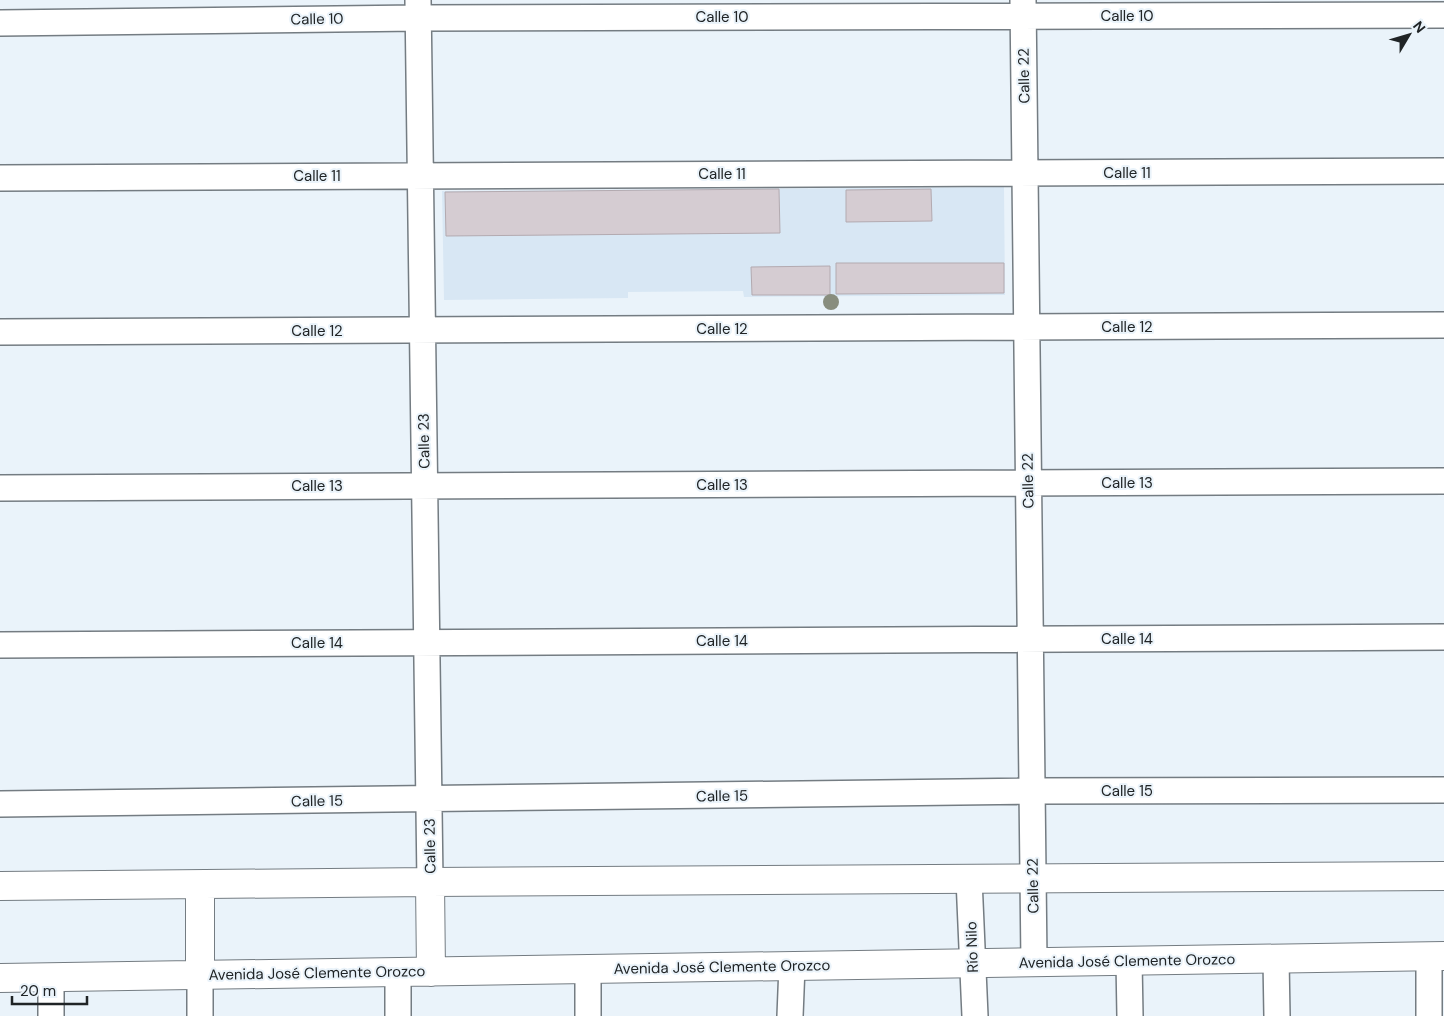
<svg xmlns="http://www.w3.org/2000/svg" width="1444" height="1016" viewBox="0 0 1444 1016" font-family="'DM Sans',sans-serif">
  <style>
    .built { fill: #d8e7f4 }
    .building { fill: #d5ccd2; stroke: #b3aab0 }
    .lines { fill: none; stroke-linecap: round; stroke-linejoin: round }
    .minor-casing { stroke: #747c82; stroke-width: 28 }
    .tertiary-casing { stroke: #747c82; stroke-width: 30 }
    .minor { stroke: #fff; stroke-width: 25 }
    .tertiary { stroke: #fff; stroke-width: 28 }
    .tree { fill: #888d7e }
    .labels { text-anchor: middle; stroke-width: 4; stroke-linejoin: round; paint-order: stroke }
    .street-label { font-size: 15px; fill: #202426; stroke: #eaf3fa }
  </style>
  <rect width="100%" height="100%" fill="#eaf3fa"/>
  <!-- built -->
  <path class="built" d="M1004 187 1005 295 744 297 743 291 628 292V298L444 300 442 191Z"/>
  <!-- building -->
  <path class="building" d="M779 189 780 233 446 236 445 192Z
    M931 189 932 221 846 222V190Z
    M836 263H1004V293L836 294Z
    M830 266V295H752L751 267Z"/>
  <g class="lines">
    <!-- minor casing -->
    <g class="minor-casing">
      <path id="minor" d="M418 0 430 882
        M1023 0 1034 962
        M0 23 418 18 1444 15
        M0 178 1444 171
        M0 332 1444 325
        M0 488 1444 481
        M0 645 1444 637
        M0 804 1032 791 1444 790
        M969 879 975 1016
        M1429 956V1016
        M1276 959 1277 1016
        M1129 961 1130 1016
        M588 969V1016
        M200 975V1016
        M51 1016V977
        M398 1016V972
        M790 1016 792 966"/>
    </g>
    <!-- tertiary casing -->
    <g class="tertiary-casing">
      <path id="tertiary" d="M430 882 431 972
        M200 885V975
        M0 886 430 882 1444 876
        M0 978 1444 956"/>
    </g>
    <!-- minor -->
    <use href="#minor" class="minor"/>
    <!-- tertiary -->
    <use href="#tertiary" class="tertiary"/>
  </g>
  <!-- trees -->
  <circle class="tree" cx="831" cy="302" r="8"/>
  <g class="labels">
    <!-- street labels -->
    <g class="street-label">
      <text x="1127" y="21">Calle 10</text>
      <text x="722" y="22">Calle 10</text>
      <text transform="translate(317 19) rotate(-1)" y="5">Calle 10</text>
      <text transform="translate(1024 76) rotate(-91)" y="5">Calle 22</text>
      <text x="1127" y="178">Calle 11</text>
      <text x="722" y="179">Calle 11</text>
      <text x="317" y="181">Calle 11</text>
      <text x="1127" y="332">Calle 12</text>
      <text x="722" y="334">Calle 12</text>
      <text x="317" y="336">Calle 12</text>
      <text transform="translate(424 441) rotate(-91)" y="5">Calle 23</text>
      <text transform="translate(1028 481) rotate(-91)" y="5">Calle 22</text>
      <text x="1127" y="488">Calle 13</text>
      <text x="722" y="490">Calle 13</text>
      <text x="317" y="491">Calle 13</text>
      <text x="1127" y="644">Calle 14</text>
      <text x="722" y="646">Calle 14</text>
      <text x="317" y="648">Calle 14</text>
      <text x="1127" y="796">Calle 15</text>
      <text transform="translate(722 796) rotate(-1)" y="5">Calle 15</text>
      <text transform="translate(317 801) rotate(-1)" y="5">Calle 15</text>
      <text transform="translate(430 846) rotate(-91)" y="5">Calle 23</text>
      <text transform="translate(1033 886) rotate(-91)" y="5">Calle 22</text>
      <text transform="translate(972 947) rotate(-92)" y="5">Río Nilo</text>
      <text transform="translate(1127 961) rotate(-1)" y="5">Avenida José Clemente Orozco</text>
      <text transform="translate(722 967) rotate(-1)" y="5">Avenida José Clemente Orozco</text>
      <text transform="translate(317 973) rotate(-1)" y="5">Avenida José Clemente Orozco</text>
    </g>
  </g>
  <!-- north arrow -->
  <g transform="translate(1409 35) rotate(52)" stroke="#eaf3fa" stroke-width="4" paint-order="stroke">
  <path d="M0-4L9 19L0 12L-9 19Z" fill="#202426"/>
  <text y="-8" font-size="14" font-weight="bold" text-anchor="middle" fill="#202426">N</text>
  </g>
  <!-- scale -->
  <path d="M12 996v8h75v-8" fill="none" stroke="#202426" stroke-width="2.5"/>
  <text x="20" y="996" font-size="15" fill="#202426" stroke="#eaf3fa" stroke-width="4" paint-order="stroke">20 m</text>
</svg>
